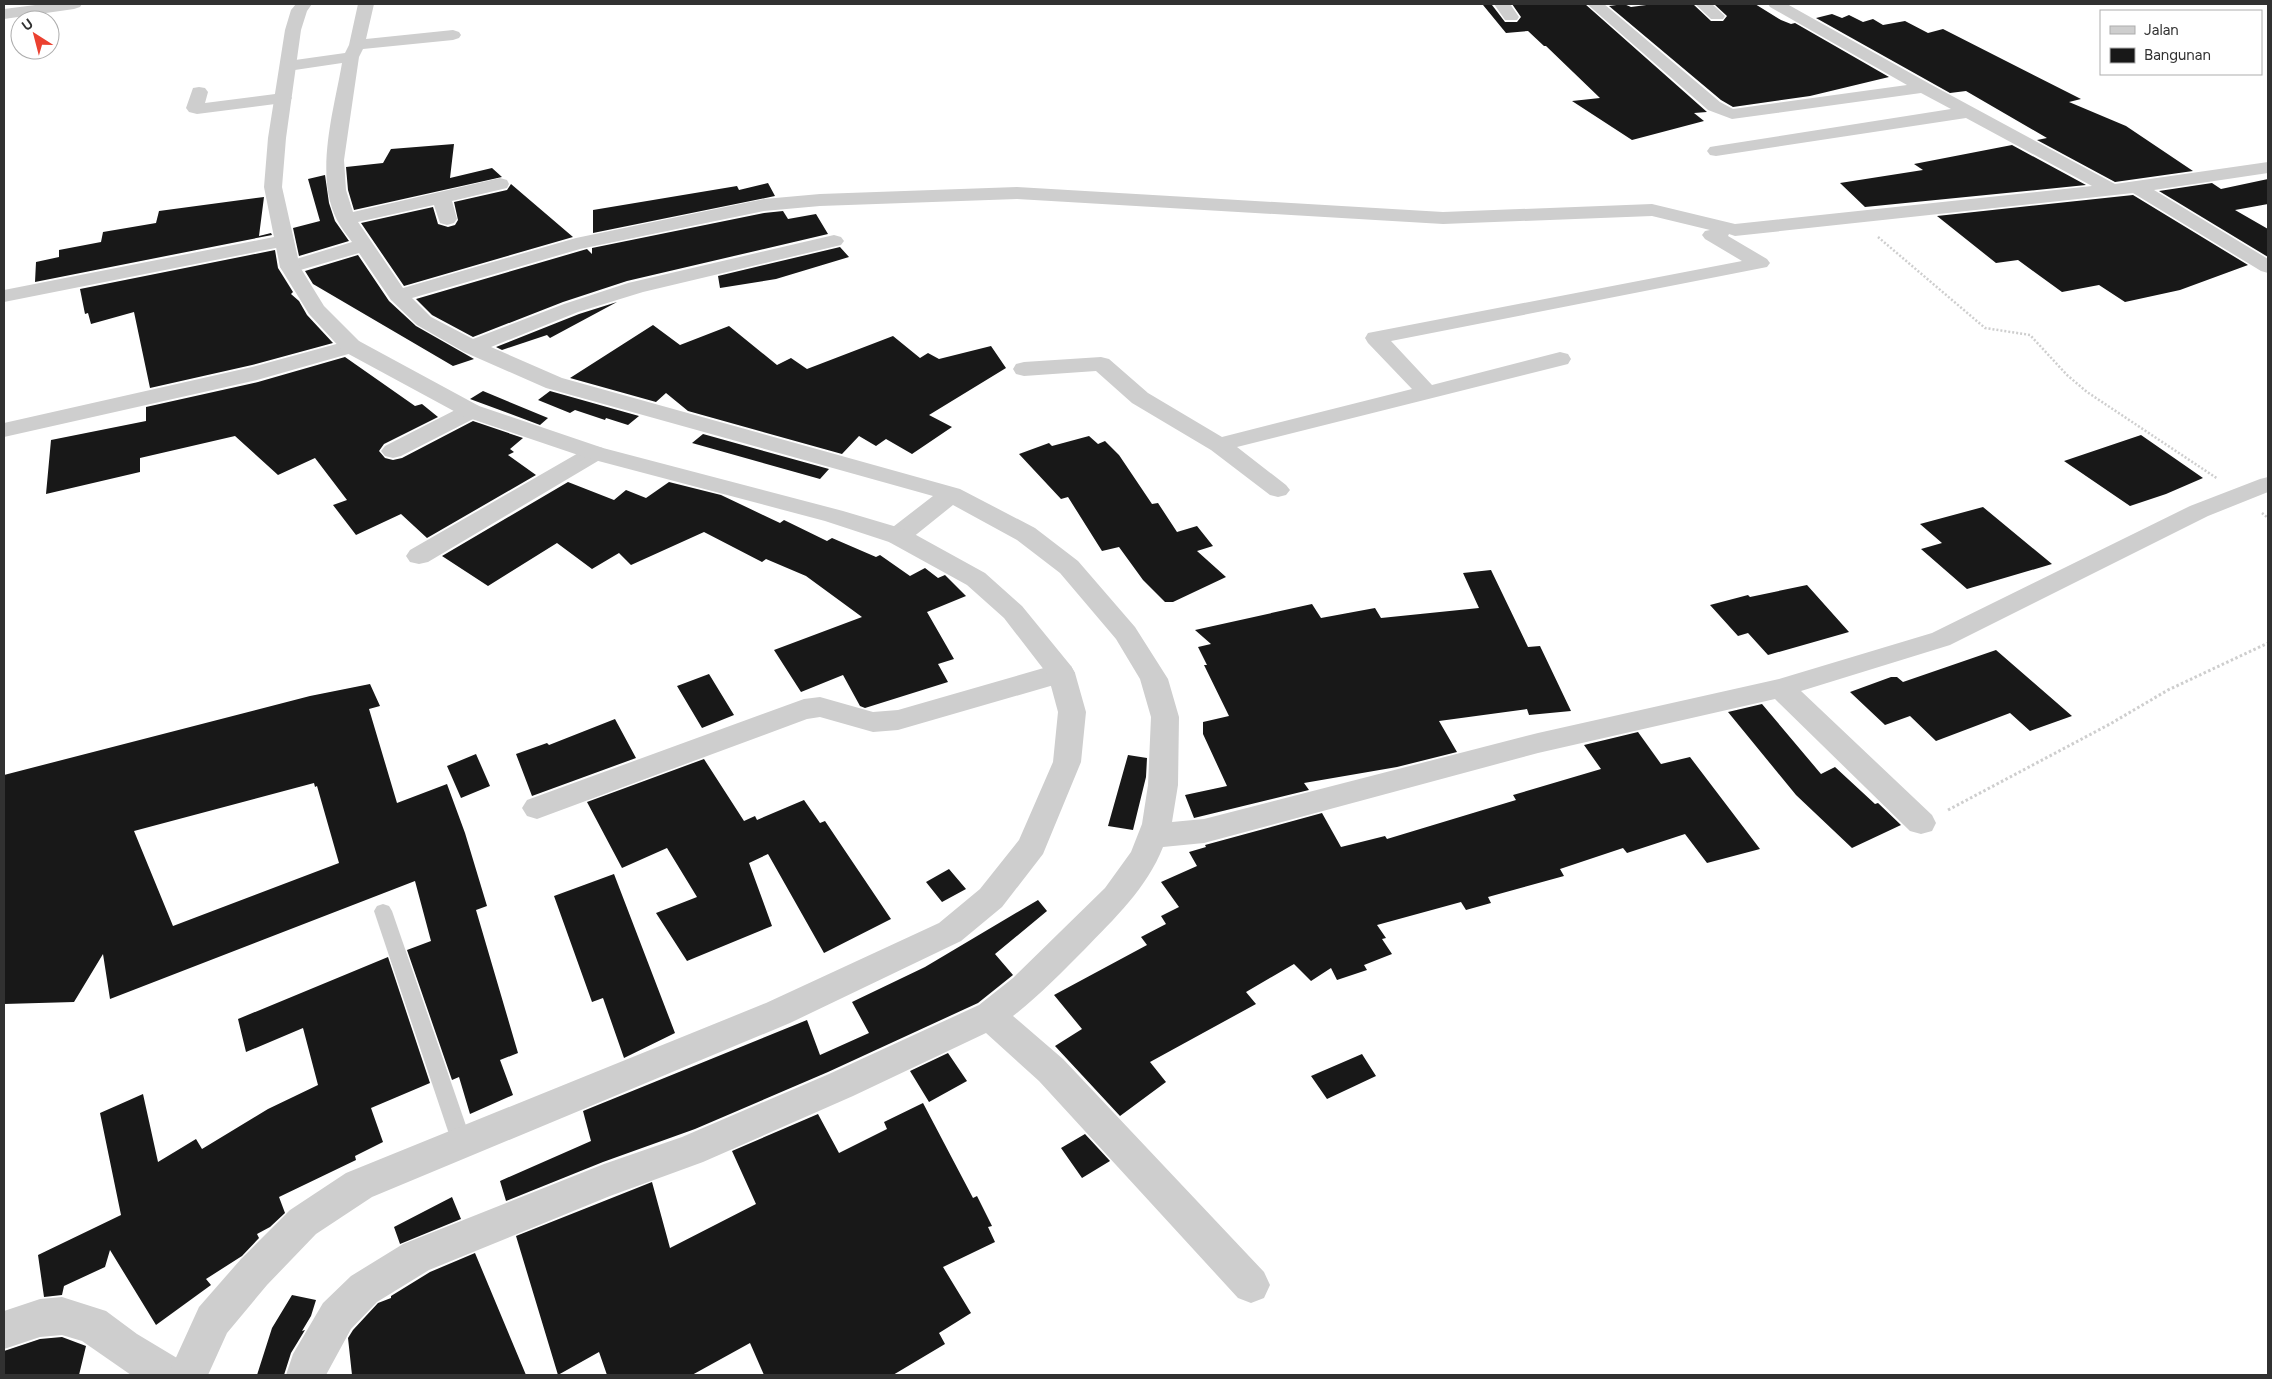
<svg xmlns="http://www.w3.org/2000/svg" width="2272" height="1379" viewBox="0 0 2272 1379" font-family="Figtree,sans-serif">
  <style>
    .building { fill: #181818; fill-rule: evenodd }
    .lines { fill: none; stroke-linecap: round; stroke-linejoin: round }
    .path-far1 { stroke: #cecece; stroke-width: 2.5; stroke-dasharray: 2 2; stroke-linecap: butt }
    .path { stroke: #cecece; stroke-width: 3; stroke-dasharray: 2.5 2.5; stroke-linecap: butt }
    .service { fill: #cecece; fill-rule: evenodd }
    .minor { fill: #cecece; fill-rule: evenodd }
    .tertiary { fill: #cecece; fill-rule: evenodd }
  </style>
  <rect width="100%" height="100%" fill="#fff"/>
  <!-- building -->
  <path class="building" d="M1512 4H1585L1707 112 1694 113 1704 121 1632 140 1572 101 1600 98 1546 46H1544L1528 31 1506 33 1483 5H1492L1505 22H1517L1521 17Z
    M1624 4 1631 7 1654 4H1693L1711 21H1723L1727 16 1714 4H1755L1781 20 1791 24 1795 23 1889 77 1810 96 1733 107 1721 100 1609 6Z
    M1832 14 1842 18 1849 15 1863 22 1873 19 1883 25 1905 21 1928 33 1943 29 2081 99 2069 102 2126 126 2193 171 2115 182 2037 140 2047 138 1966 91 1950 93 1816 18Z
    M454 144 450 178 492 168 502 177 354 210 348 190 346 167 383 163 391 149Z
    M2012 145 2086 185 1865 207 1840 183 1923 170 1914 164Z
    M325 175 329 203 335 221 349 241 299 256 293 228 320 221 308 179Z
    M2268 179V204L2235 210 2268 229V257L2159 191 2212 183 2221 189Z
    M768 183 775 196 593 233V210L737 186 739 190Z
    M511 184 573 237 404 286 361 223 433 207 438 224 448 227 455 225 458 220 454 202 507 190Z
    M2133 195 2248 265 2180 290 2125 302 2099 285 2062 292 2018 260 1996 263 1937 216Z
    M264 197 259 236 271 233 272 235 35 282 36 262 59 257V250L101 242 103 232 156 223 159 211Z
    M783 211 788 219 816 214 828 234 627 281 563 302 473 337 432 315 416 299 580 251 587 249 592 254V248L764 213Z
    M840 247 849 257 776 279 720 288 718 276Z
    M275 250 278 268 293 292 291 294 299 301 307 315 333 343 252 365 150 388 134 312 91 324 88 313 85 314 80 289Z
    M358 255 389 301 416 326 474 359 453 366 313 284 305 271Z
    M617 302 550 338 547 335 502 350 496 347 579 314Z
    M653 325 680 345 729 326 777 365 791 358 807 369 893 336 920 358 928 353 939 359 991 346 1006 368 929 415 952 427 912 454 886 439 876 446 859 436 842 454 688 411 666 393 656 402 570 378Z
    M345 357 415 406 422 404 438 417 384 444 379 451 385 458 393 460 402 458 473 421 523 438 510 449 514 452 508 455 536 475 427 538 401 514 356 535 333 505 347 500 315 458 278 475 235 436 140 458V472L46 494 51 440 146 421V407L258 382Z
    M483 391 548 418 540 425 470 399Z
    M550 391 639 416 628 425 606 418 605 420 575 410 570 413 538 400Z
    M703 434 829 469 820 479 692 443Z
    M2141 435 2203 478 2166 494 2130 506 2064 461Z
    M1089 436 1098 444 1105 441 1119 455 1152 504 1158 503 1177 532 1197 526 1213 546 1197 551 1226 577 1173 602H1165L1143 580 1119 547 1102 551 1068 497 1061 499 1019 454 1049 443 1052 446Z
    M568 482 614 500 626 490 646 498 669 482 721 495 780 523 784 520 827 541 832 538 876 557 880 555 910 576 925 568 938 578 945 575 966 596 927 612 954 659 938 664 948 682 865 708 860 706 843 675 801 692 774 650 862 617 806 576 766 559 762 562 704 532 631 565 619 553 592 569 557 543 488 586 442 556Z
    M1983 507 2052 564 1967 589 1921 549 1942 543 1920 524Z
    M1491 570 1528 647 1540 646 1571 711 1529 715 1527 709 1439 721 1457 752 1397 767 1304 783 1309 790 1194 818 1185 795 1227 786 1203 734V722L1229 716 1204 665H1207L1198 647 1211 644 1195 630 1312 604 1321 618 1375 608 1381 618 1479 608 1463 573Z
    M1807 585 1849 632 1768 655 1748 633 1738 636 1710 605 1748 595 1750 597Z
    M1996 650 2072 716 2030 731 2010 713 1936 741 1910 716 1885 725 1850 692 1891 677H1897L1903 682Z
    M709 674 734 715 702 728 677 686Z
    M370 684 380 706 369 709 397 803 447 784 465 833 487 906 476 910 518 1053 500 1060 513 1095 470 1114 459 1077 452 1080 407 950 431 941 415 881 110 999 103 954 74 1002 4 1004V775L310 696ZM314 783 315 787 317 786 339 863 173 926 134 831Z
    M1762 704 1821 774 1835 767 1875 804 1878 803 1901 825 1852 848 1796 795 1728 712Z
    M615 719 636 758 532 796 516 754 547 743 549 745Z
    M1638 732 1661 764 1690 757 1760 849 1707 863 1685 834 1627 853 1623 848 1560 869 1564 876 1488 897 1491 903 1466 910 1461 902 1377 925 1386 938 1382 939 1392 954 1364 965 1367 970 1337 980 1331 968 1311 981 1294 964 1246 992 1256 1004 1150 1062 1166 1082 1120 1116 1055 1046 1082 1029 1054 995 1147 945 1141 937 1166 924 1161 916 1179 907 1161 882 1197 866 1189 852 1206 847 1205 845 1322 813 1341 847 1385 836 1387 839 1516 800 1513 795 1601 769 1584 745Z
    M476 754 490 786 461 798 447 766Z
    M1128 755 1147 758 1146 777 1133 830 1108 826Z
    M704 759 744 821 755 816 757 820 804 800 820 823 825 821 891 919 824 953 768 854 749 863 772 926 687 961 656 913 697 897 667 848 622 868 587 802Z
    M949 869 966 889 942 902 926 882Z
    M614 874 675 1033 624 1058 603 998 592 1002 554 896Z
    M1038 900 1047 911 995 954 1013 975 978 1003 828 1072 695 1129 603 1162 506 1201 500 1181 591 1141 583 1111 807 1020 820 1055 869 1033 852 1002 925 967Z
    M388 957 430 1083 371 1108 383 1142 355 1156 356 1160 279 1197 285 1213 270 1227 257 1234 259 1238 242 1256 206 1279 211 1285 156 1325 110 1250 105 1267 64 1286 62 1295 44 1297 38 1255 121 1215 100 1113 143 1094 158 1162 196 1139 202 1149 268 1109 318 1085 303 1028 246 1052 238 1019Z
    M948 1053 967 1081 929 1102 910 1071Z
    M1362 1054 1376 1076 1327 1099 1311 1076Z
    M923 1103 973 1198 977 1196 992 1226 988 1227 995 1242 943 1267 971 1313 939 1333 945 1344 893 1375H764L750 1343 692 1375H607L599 1352 558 1375 516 1236 652 1182 670 1248 756 1204 732 1151 818 1114 839 1153 887 1129 884 1122Z
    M1085 1134 1110 1161 1082 1178 1061 1148Z
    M452 1197 461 1219 400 1244 394 1227Z
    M475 1253 526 1375H352L348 1338 353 1330 378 1303 391 1298V1296L430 1272Z
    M292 1295 316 1300 311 1316 302 1331 305 1330 291 1353 284 1375H257L272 1328Z
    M62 1337 86 1346 79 1375H4V1351L40 1339Z"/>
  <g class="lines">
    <!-- path-far1 -->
    <path class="path-far1" d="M1878 237 1985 328 2030 335 2067 375 2087 392 2218 479
      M2262 513 2268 518"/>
    <!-- path -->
    <path class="path" d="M1948 810 2110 724 2168 690 2268 643"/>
    <!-- service -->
    <path class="service" d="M383 904 389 906 392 911 472 1143 469 1149 462 1152 455 1149 452 1143 374 911 377 906Z"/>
    <!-- minor -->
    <path class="minor" d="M43 4H82L80 7 74 9 4 19V9Z
      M358 4H374L366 39 453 30 459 32 461 35 459 38 453 40 363 49 359 57 344 160 346 190 353 212 500 178 507 180 509 184 507 188 452 201 457 219 454 223 447 225 440 223 434 205 358 222 403 288 576 238 764 199 820 194 1017 187 1443 212 1652 204 1735 224 2092 186 1966 118 1716 156 1710 155 1707 151 1710 147 1716 146 1951 109 1921 93 1732 119 1708 110 1587 4H1604L1720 102 1733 109 1907 85 1770 7 1768 4H1787L1930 84 2115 184 2268 162V173L2154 190 2268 259V273L2261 271 2133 193 1735 236 1729 234 1728 236 1767 259 1770 263 1767 267 1391 341 1432 385 1560 352 1568 354 1571 359 1568 364 1237 447 1286 485 1290 490 1286 495 1278 497 1270 495 1211 450 1132 403 1096 371 1024 376 1016 374 1013 369 1016 364 1024 362 1101 357 1109 359 1148 393 1222 437 1412 389 1368 343 1365 338 1368 333 1742 261 1705 239 1702 235 1705 231 1710 230 1652 216 1443 224 1017 199 820 206 764 211 580 249 412 298 431 317 473 339 564 304 628 283 834 235 841 237 844 241 841 245 643 292 578 312 491 347 562 378 960 489 1035 528 1078 561 1135 627 1168 679 1179 717 1178 785 1172 822 1204 819 1538 733 1779 679 1932 633 2190 506 2260 479 2268 477V492L2208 516 1950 645 1801 691 1932 815 1936 823 1932 831 1921 834 1910 831 1775 699 1538 753 1204 843 1163 847C1147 888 1114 919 1084 950 1061 973 1039 996 1013 1016L1063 1059 1264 1272 1270 1285 1264 1298 1251 1303 1238 1298 1039 1081 986 1033 853 1096 703 1162 610 1196 429 1270 377 1302 351 1329 326 1375H286L293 1354 323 1303 351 1276 403 1244 604 1164 682 1137 829 1074 979 1005 1013 978 1105 888 1131 852 1142 824 1148 785 1151 717 1140 679 1116 639 1060 573 1017 540 953 505 907 542 898 544 889 542 886 536 889 530 933 496 546 388 464 352 417 325 391 300 359 253 290 273 283 271 280 267 283 263 352 242C347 235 341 228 337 220 314 175 334 110 342 63L288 71 282 70 280 66 282 62 288 61 345 53 349 45Z
      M1494 4H1510L1519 17 1517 20H1505Z
      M1695 4H1712L1725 16 1723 19H1711Z
      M199 87 205 88 208 92 205 103 283 93 289 94 292 98 289 102 283 103 197 114 189 112 186 108 193 88Z
      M284 235 291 237 294 241 291 245 4 302V290Z
      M351 340 359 341 362 346 359 351 257 380 4 437V423L252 367Z
      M471 404 479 406 482 411 479 416 401 456 393 458 385 456 381 451 385 446 463 406Z
      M595 446 603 448 607 453 603 458 428 562 419 564 410 562 406 556 410 550 587 448Z
      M1061 663 1071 666 1075 673 1071 680 898 730 873 732 820 717 807 719 537 819 527 816 522 808 527 800 804 699 820 697 873 712 898 710Z
      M62 1297 106 1311 137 1334 182 1361 188 1375H131L82 1341 62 1335 40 1337 4 1349V1311L40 1299Z"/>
    <!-- tertiary -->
    <path class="tertiary" d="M296 4H312L307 11 301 30 286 138 282 187 300 267 324 306 359 341 479 406 603 448 843 511 907 530 985 573 1022 606 1071 666 1075 673 1086 712 1081 762 1043 854 1002 907 961 941 790 1023 372 1197 316 1234 267 1285 227 1333 208 1375H168L199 1307 241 1259 290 1210 346 1173 766 1003 939 923 980 889 1019 840 1053 762 1058 712 1048 675 1004 618 967 585 889 542 825 521 587 458 463 416 343 351 309 314 280 267 264 187 268 138 285 30 291 10Z"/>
  </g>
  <!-- border -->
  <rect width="2272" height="1379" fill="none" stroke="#313131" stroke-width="10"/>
  <!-- legend -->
  <rect x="2100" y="10" width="162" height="65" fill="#ffffff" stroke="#adadad"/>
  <rect x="2110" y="26" width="25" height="8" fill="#cecece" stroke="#adadad"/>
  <text x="2144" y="35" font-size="15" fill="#313131">Jalan</text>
  <rect x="2110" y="48" width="25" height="15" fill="#181818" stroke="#adadad"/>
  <text x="2144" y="60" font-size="15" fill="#313131">Bangunan</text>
  <!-- north arrow -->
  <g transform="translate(35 35) rotate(324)"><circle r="24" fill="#ffffff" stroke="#adadad"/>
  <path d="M0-4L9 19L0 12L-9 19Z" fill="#eb4130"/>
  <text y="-8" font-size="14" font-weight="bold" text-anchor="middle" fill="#313131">U</text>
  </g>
</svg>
